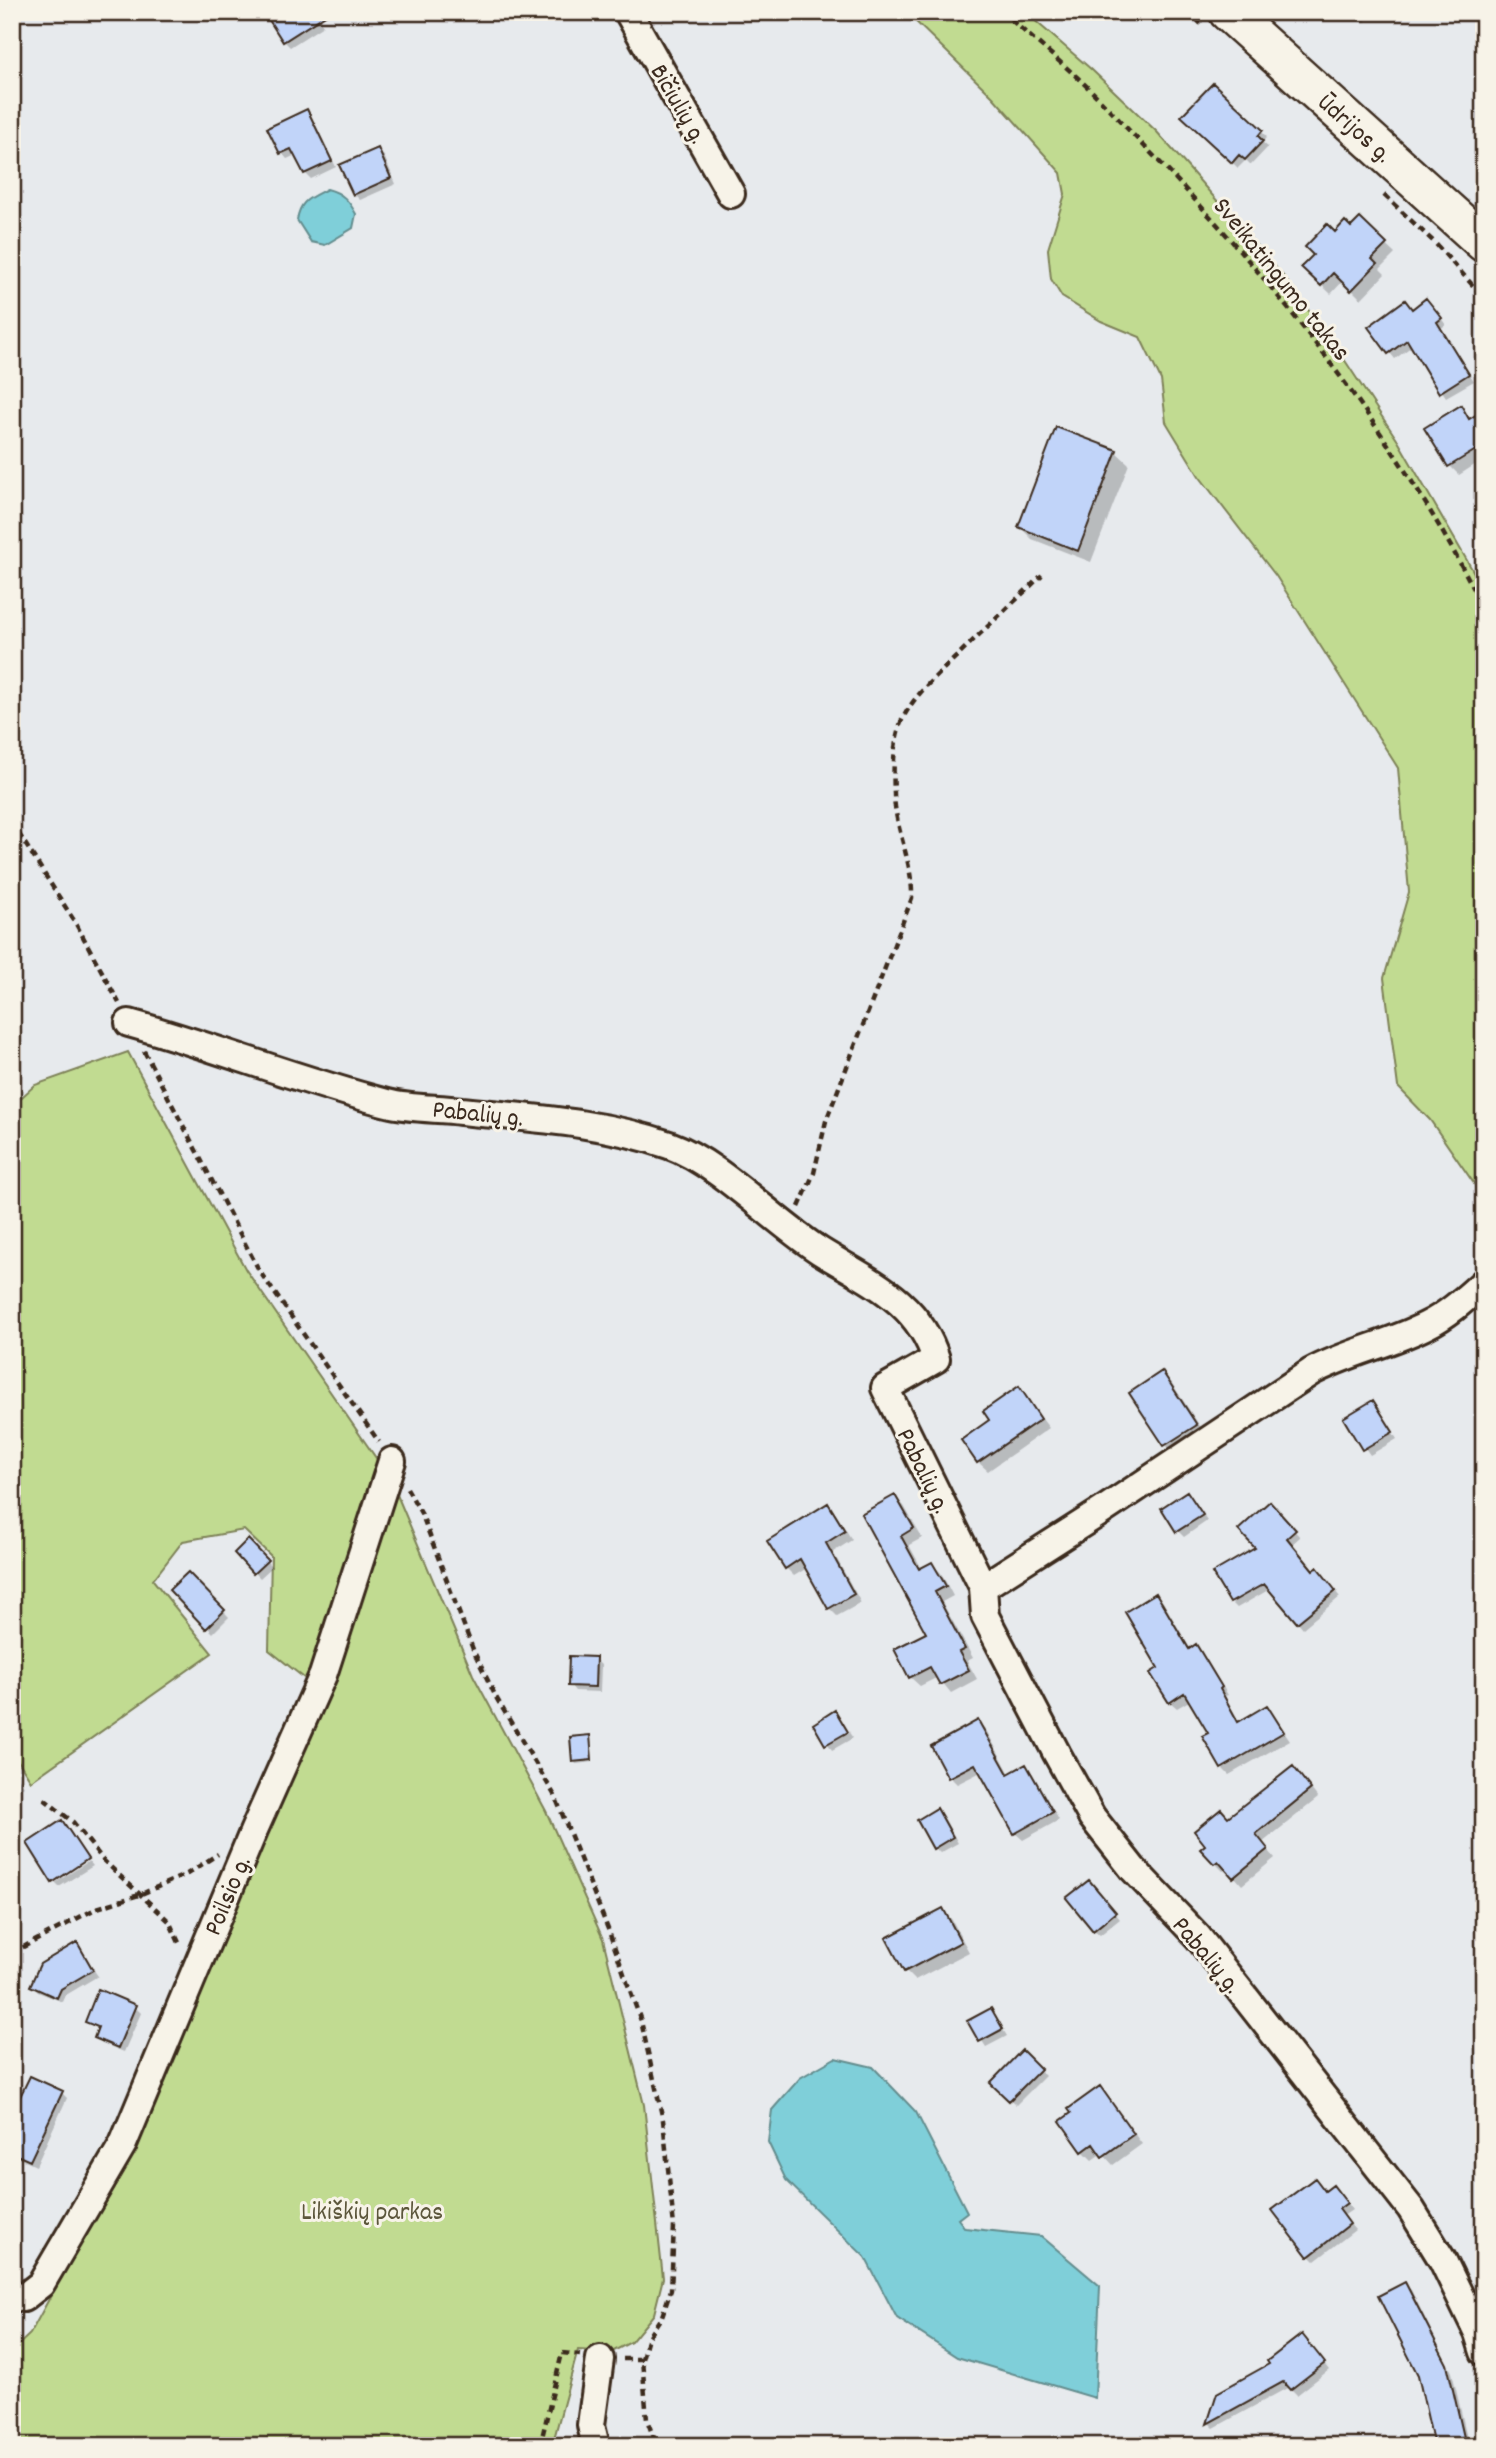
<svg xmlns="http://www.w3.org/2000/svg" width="1496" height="2458" viewBox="0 0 1496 2458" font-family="Dekko,sans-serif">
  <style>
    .green { fill: #c1db91; stroke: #7e8258; stroke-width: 2 }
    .water { fill: #7fcfd9; stroke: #648d8e; stroke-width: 2 }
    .shadow { fill: #0003 }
    .building { fill: #c1d4f9; stroke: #3b2a1e; stroke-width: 2 }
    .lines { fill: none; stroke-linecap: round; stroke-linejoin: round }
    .street-casing { stroke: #3b2a1e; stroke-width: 32 }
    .secondary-casing { stroke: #3b2a1e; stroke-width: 42 }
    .path { stroke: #3b2a1e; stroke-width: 4.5; stroke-dasharray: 7 5; stroke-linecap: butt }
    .street { stroke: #f7f3e8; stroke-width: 26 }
    .secondary { stroke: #f7f3e8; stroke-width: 37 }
    .labels { text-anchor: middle; stroke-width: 6; stroke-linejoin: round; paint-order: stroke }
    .street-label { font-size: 26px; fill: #3b2a1e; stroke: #f7f3e8 }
    .park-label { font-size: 26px; fill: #5c563b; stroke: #f7f3e8 }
  </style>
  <rect width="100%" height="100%" fill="#e7eaed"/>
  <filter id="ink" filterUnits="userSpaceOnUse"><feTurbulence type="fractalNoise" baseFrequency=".0143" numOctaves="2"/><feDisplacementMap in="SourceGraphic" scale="14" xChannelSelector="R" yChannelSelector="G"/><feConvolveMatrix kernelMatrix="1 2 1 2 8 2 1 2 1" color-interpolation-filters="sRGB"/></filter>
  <g filter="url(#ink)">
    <!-- green -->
    <path class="green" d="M906 12H1025L1092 70 1157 132 1283 276 1338 350 1398 441 1484 590V1198L1430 1120 1398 1087 1384 978 1409 892 1398 768 1276 576 1199 476 1166 422 1161 380 1140 337 1101 321 1062 297 1051 279 1048 249 1065 194 1061 173 993 97Z
      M128 1052 246 1270 378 1461 348 1567 308 1681 269 1650 271 1556 244 1530 183 1541 153 1580 212 1653 31 1781 12 1751V1106L35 1085Z
      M395 1490 473 1675 546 1811 603 1939 644 2105 663 2278 654 2314 631 2342 612 2352 578 2350 552 2446H12V2351L30 2334 124 2161 201 1992 323 1693Z"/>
    <!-- water -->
    <path class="water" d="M327 189C343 193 349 201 356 214L353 228 325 245 311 242 297 220C300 200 310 198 327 189Z
      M835 2058 873 2067 916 2112 967 2212 958 2219 965 2228 1041 2236 1100 2286 1095 2398 957 2357 897 2318 865 2257 786 2180 768 2142 772 2110 800 2078Z"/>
    <!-- shadow -->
    <path class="shadow" d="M315 12 323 26 290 47 284 41Z
      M1317 12H1368L1366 22Z
      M1213 85 1267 137 1262 142 1268 147 1251 165 1246 160 1238 168 1184 116Z
      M306 111 312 117 336 167 311 179 305 173 296 155 287 159 282 153Z
      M378 151 384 156 396 184 360 200 354 194Z
      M1360 221 1395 254 1380 269 1385 274 1361 299 1343 281 1331 294 1312 276 1315 255 1335 234 1351 230Z
      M1432 306 1446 325 1441 328 1474 381 1446 397 1412 346 1395 359 1370 328 1413 311Z
      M1460 408 1472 420 1484 412V459L1459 475 1450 466Z
      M1057 429 1116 452 1129 464 1091 562 1032 539 1020 527Z
      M1162 1373 1171 1382 1205 1434 1175 1454 1166 1445 1131 1393Z
      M1019 1389 1049 1428 988 1471 978 1462Z
      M1373 1402 1397 1439 1370 1455 1345 1419Z
      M1187 1493 1207 1521 1184 1537 1178 1531Z
      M895 1497 904 1506 922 1538 909 1545 922 1569 932 1564 941 1573 953 1596 942 1602 973 1658 967 1661 977 1679 951 1693 938 1677 920 1686 910 1677 928 1633 863 1514Z
      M828 1505 836 1514 852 1540 833 1552 861 1603 837 1616 829 1608 807 1568 794 1576 786 1568Z
      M1275 1509 1300 1537 1291 1545 1314 1572 1322 1575 1340 1597 1303 1628 1270 1589 1237 1608 1231 1602Z
      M248 1542 272 1567 260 1578 236 1553Z
      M188 1574 229 1617 213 1633 171 1590Z
      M1156 1596 1163 1602 1191 1650 1196 1647 1202 1653 1228 1695 1225 1696 1240 1723 1267 1707 1290 1740 1229 1775 1222 1768 1210 1733 1191 1700 1177 1708 1170 1702 1160 1668Z
      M595 1659 601 1665 600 1692 575 1691 570 1685Z
      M835 1713 853 1738 832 1750 815 1724Z
      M978 1722 986 1730 1010 1774 1026 1766 1033 1774 1059 1820 1023 1840 1015 1833 981 1772 957 1784 950 1777Z
      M589 1737 591 1740 593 1762 576 1764 574 1761Z
      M12 1768 24 1786 12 1793Z
      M1301 1776 1318 1798 1262 1843 1275 1858 1242 1885 1227 1868 1223 1871 1215 1863 1228 1819Z
      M937 1810 943 1816 958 1843 940 1853 934 1847Z
      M89 1861 93 1866 59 1887 55 1883Z
      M1094 1888 1120 1919 1100 1935 1094 1930Z
      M943 1910 952 1920 969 1952 915 1980 906 1971 889 1939Z
      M76 1945 98 1976 66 1995 63 2002 38 1992 32 1986Z
      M135 2007 141 2013 124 2052 102 2043 96 2037 99 2030 87 2021Z
      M991 2010 1007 2036 986 2047 969 2021Z
      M1022 2053 1045 2076 1016 2105 993 2083Z
      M1100 2088 1142 2144 1113 2165 1102 2153 1092 2160 1083 2151Z
      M62 2093 67 2098 36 2166 14 2156 12 2141Z
      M1326 2193H1339L1352 2210 1343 2216 1355 2230 1315 2261 1309 2255Z
      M1405 2285 1411 2290 1452 2372 1469 2446H1436Z
      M1307 2342 1329 2370 1297 2395 1289 2387 1214 2428 1209 2423 1218 2394Z"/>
    <!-- building -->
    <path class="building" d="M264 12H330L283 42Z
      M1213 83 1263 130 1258 136 1263 141 1245 160 1239 155 1232 163 1181 116Z
      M307 109 332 161 304 174 291 149 280 154 267 128Z
      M378 148 391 178 353 195 339 165Z
      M1360 218 1387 244 1372 259 1377 264 1351 291 1333 273 1321 286 1301 267 1313 255 1305 247 1327 224 1335 232 1345 221 1351 227Z
      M1426 298 1442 318 1437 322 1469 374 1439 393 1407 340 1388 354 1368 327 1405 300 1412 309Z
      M1461 405 1469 419 1484 410V445L1448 467 1424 428Z
      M1056 427 1117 450 1078 551 1018 527Z
      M1162 1371 1197 1425 1164 1446 1129 1393Z
      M1019 1386 1041 1419 977 1463 961 1440 989 1420 983 1411Z
      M1373 1400 1393 1432 1362 1450 1343 1418Z
      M1187 1491 1203 1515 1176 1532 1161 1508Z
      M895 1495 914 1528 901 1536 919 1569 932 1562 946 1586 935 1592 965 1649 959 1652 969 1670 940 1685 930 1667 909 1678 894 1649 926 1633 861 1514Z
      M1270 1501 1296 1530 1287 1538 1313 1570 1317 1567 1336 1591 1297 1623 1264 1584 1230 1603 1212 1573 1255 1548 1238 1530Z
      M828 1503 845 1531 826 1543 854 1594 828 1609 800 1559 785 1569 767 1541Z
      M248 1539 268 1560 253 1574 234 1553Z
      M188 1572 225 1610 206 1629 169 1590Z
      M1156 1593 1189 1649 1196 1644 1222 1687 1220 1689 1238 1722 1267 1705 1284 1732 1221 1769 1202 1736 1208 1733 1184 1693 1169 1703 1150 1673 1158 1668 1125 1612Z
      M569 1656 596 1657 595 1687 568 1686Z
      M835 1710 848 1732 825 1745 813 1724Z
      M978 1720 1008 1774 1026 1764 1053 1812 1014 1834 975 1764 948 1778 931 1746Z
      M590 1735 592 1760 572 1762 570 1737Z
      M1293 1766 1311 1789 1256 1834 1268 1849 1233 1878 1218 1861 1214 1864 1200 1849 1205 1845 1194 1831 1221 1809 1228 1817Z
      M937 1808 953 1837 933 1849 917 1820Z
      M62 1820 88 1859 52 1883 27 1843Z
      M1089 1880 1116 1912 1093 1931 1066 1898Z
      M943 1908 961 1942 904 1972 886 1938Z
      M77 1942 93 1970 61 1989 57 1998 30 1986 40 1964Z
      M98 1989 136 2005 118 2048 94 2038 98 2027 85 2022Z
      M991 2008 1003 2029 979 2042 967 2021Z
      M1022 2050 1041 2069 1009 2101 990 2083Z
      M30 2076 63 2091 30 2161 12 2153V2113Z
      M1100 2086 1134 2134 1102 2157 1093 2144 1082 2152 1060 2121 1071 2113 1068 2109Z
      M1315 2178 1325 2191 1333 2185 1347 2203 1339 2209 1350 2224 1308 2257 1272 2210Z
      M1405 2282 1447 2364 1466 2446H1434L1418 2375 1378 2296Z
      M1302 2334 1325 2363 1290 2390 1283 2382 1207 2424 1217 2393 1269 2364 1267 2361Z"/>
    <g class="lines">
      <!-- street casing -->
      <g class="street-casing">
        <path id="street" d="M628 12 731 194
          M129 1023C216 1047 300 1081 387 1103 410 1109 437 1108 461 1111 530 1118 602 1122 669 1145 719 1163 773 1221 820 1251 868 1281 918 1300 936 1359L885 1388 983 1587 985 1616 1057 1754 1092 1817 1133 1869 1198 1937 1411 2209 1443 2261 1478 2333 1484 2352
          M983 1587 1102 1511 1311 1372C1348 1352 1390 1344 1427 1325 1449 1314 1466 1298 1484 1282
          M12 2295 23 2298 41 2284 123 2144 254 1830 323 1675 392 1461
          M596 2446 591 2425 600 2359"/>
      </g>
      <!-- secondary casing -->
      <g class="secondary-casing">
        <path id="secondary" d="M1228 12 1484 243"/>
      </g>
      <!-- path -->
      <path class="path" d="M1002 12C1027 34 1054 56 1078 78 1103 101 1125 127 1149 151 1277 283 1402 444 1484 609
        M1189 12 1201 24
        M1384 195 1434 242 1484 298
        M12 823 75 922 119 1003
        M144 1051 260 1272 379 1442
        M799 1207 814 1173 826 1121 912 898C913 862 895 830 894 794 893 771 893 741 902 720 915 693 940 673 961 652 988 626 1015 601 1042 575
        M407 1488 422 1515 474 1652 497 1699 555 1796 608 1929 641 2021 663 2120 674 2226 671 2290 662 2316 648 2337 642 2359
        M44 1799 73 1822 104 1861 169 1921 181 1947
        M12 1953 97 1908 139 1895 187 1874 218 1854
        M623 2359H642L647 2420 657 2446
        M540 2446 562 2353 580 2355"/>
      <!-- street -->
      <use href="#street" class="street"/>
      <!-- secondary -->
      <use href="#secondary" class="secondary"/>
    </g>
  </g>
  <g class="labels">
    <!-- street labels -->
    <g class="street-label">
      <text transform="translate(680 103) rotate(60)" y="9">Bičiulių g.</text>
      <text transform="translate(1356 127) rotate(42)" y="9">Ūdrijos g.</text>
      <text transform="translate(1283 278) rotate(51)" y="9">Sveikatingumo takas</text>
      <text transform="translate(478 1112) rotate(6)" y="9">Pabalių g.</text>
      <text transform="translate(925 1470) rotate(64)" y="9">Pabalių g.</text>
      <text transform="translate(226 1895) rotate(-67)" y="9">Poilsio g.</text>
      <text transform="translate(1208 1954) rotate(50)" y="9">Pabalių g.</text>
    </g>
    <!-- park labels -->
    <g class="park-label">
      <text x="372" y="2219">Likiškių parkas</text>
    </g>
  </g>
  <!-- margin -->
  <rect width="1496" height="2458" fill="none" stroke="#f7f3e8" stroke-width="42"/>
  <rect x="21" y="21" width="1454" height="2416" fill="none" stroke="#3b2a1e" stroke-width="2.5" filter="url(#ink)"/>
</svg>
